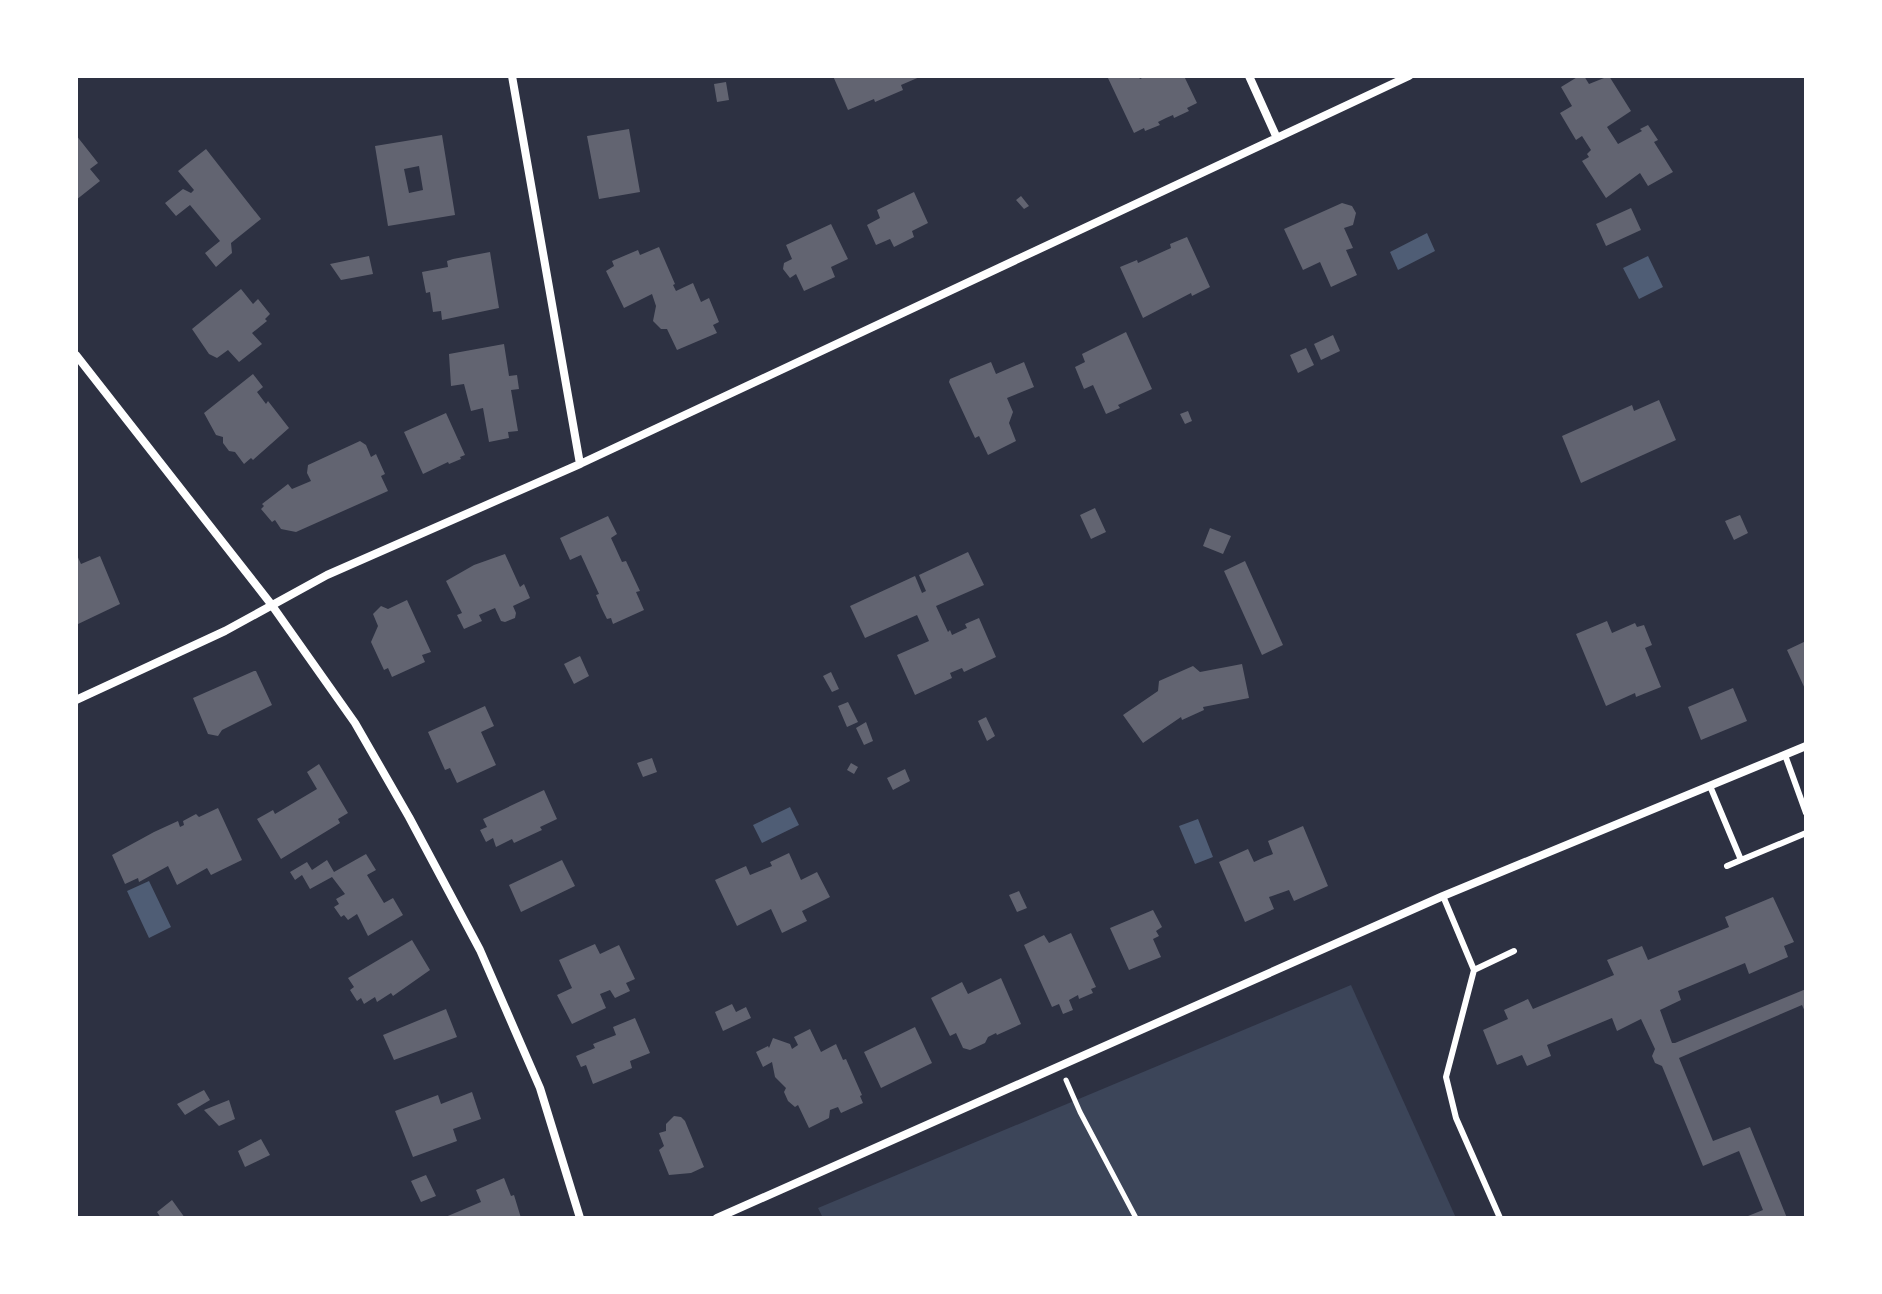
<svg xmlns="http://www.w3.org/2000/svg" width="1882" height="1294" viewBox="0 0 1882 1294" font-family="'IBM Plex Sans',sans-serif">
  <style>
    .green { fill: #3c4559 }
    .water { fill: #4f5d75 }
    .building { fill: #626471; fill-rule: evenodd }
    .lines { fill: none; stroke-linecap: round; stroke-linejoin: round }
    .path { stroke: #fff; stroke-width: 5 }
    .service { stroke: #fff; stroke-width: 6 }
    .minor { stroke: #fff; stroke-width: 8 }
  </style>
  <rect width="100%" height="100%" fill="#2d3142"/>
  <!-- green -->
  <path class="green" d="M1351 985 1456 1218H823L818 1208Z"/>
  <!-- water -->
  <path class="water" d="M1427 233 1435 251 1398 270 1390 252Z
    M1648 256 1663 287 1639 299 1623 268Z
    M790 807 799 825 762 843 753 825Z
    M1198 819 1213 857 1195 864 1179 826Z
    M149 881 171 927 149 938 127 891Z"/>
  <!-- building -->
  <path class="building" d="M833 76H922L901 85 903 90 875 102 874 99 848 110Z
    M1107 76H1138L1140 79 1146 76H1175L1176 78 1184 76 1197 103 1187 108 1189 111 1174 118 1173 115 1166 118 1158 122 1160 125 1145 131 1144 128 1134 133Z
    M1579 76H1584L1589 84 1609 76 1631 111 1607 127 1618 144 1642 131 1640 129 1648 125 1658 140 1654 142 1673 172 1648 186 1640 173 1606 198 1582 161 1589 157 1587 154 1591 150 1582 136 1576 140 1560 113 1572 106 1561 87Z
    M726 82 729 100 717 102 714 84Z
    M629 129 640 192 599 199 587 136Z
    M76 135 98 163 90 169 100 181 76 200Z
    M442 135 455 215 388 226 375 146ZM419 166 423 190 409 193 404 169Z
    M206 149 261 219 231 243 232 253 216 267 205 253 220 241 190 205 176 216 165 203 183 189 191 193 194 190 178 171Z
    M914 192 928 223 912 231 914 237 894 247 890 239 876 245 867 225 880 218 877 210Z
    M1021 196 1029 206 1024 209 1016 200Z
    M1342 203 1352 206 1356 213 1353 225 1344 228 1353 248 1346 250 1357 275 1331 287 1320 262 1303 270 1284 229Z
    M1631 208 1641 230 1606 246 1596 224Z
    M831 224 848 259 831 267 835 277 804 291 796 274 790 278 783 269 784 263 792 259 786 245Z
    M1187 237 1210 287 1192 296 1191 293 1143 318 1120 267 1137 260 1138 263 1171 248 1170 244Z
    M659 247 675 284 673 285 676 291 693 283 701 302 709 298 719 322 713 325 717 333 677 350 667 329H661L653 321 656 306 652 294 624 308 606 271 614 266 612 261 638 250 640 255Z
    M490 252 499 308 442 320 441 311 433 312 430 292 426 293 422 272 448 267 447 261 453 259Z
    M369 256 373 274 341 280 330 264Z
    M241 289 253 304 258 299 270 314 265 319 267 321 252 333 262 344 239 362 228 350 217 358 209 354 192 329Z
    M1126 332 1152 389 1118 405 1120 408 1106 414 1093 385 1084 389 1075 367 1085 362 1082 354Z
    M1333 335 1340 351 1321 360 1314 344Z
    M504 344 509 376 517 375 519 389 511 390 518 431 508 432 509 438 489 442 483 408 471 411 464 384 451 386 449 354Z
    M1306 348 1314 365 1298 373 1290 355Z
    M991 362 996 374 1024 362 1034 387 1007 398 1013 412 1009 423 1016 441 988 455 979 436 975 438 949 382 950 379Z
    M253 374 263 387 257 392 266 404 268 401 289 428 253 460 251 458 244 464 235 452 229 451 223 443V437L216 435 204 413Z
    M1659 400 1676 440 1581 483 1562 436 1632 405 1634 411Z
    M1188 411 1192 421 1185 424 1180 414Z
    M446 413 465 455 460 457 461 459 449 464 448 462 423 474 404 432Z
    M360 441 366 445 371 457 376 454 385 474 381 476 388 491 296 532 281 529 275 520 272 522 261 509 264 506 262 504 288 484 292 489 311 481 307 473 308 465Z
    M1095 508 1106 532 1091 539 1080 515Z
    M1740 515 1748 533 1734 540 1725 521Z
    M608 516 617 534 611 538 622 562 626 561 640 591 636 592 644 610 613 624 611 618 607 619 601 607 596 595 599 594 581 555 570 560 560 538Z
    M1210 528 1231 536 1223 554 1203 546Z
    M968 552 984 585 936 606 948 632 950 630 952 635 967 628 965 624 979 618 996 657 964 672 962 668 950 673 952 678 915 695 897 655 929 641 917 615 865 638 850 606 915 576 922 593 926 591 919 575Z
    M76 553 81 564 100 556 120 604 76 625Z
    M505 554 520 587 524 584 530 598 513 606 516 613 515 618 505 622 501 621 495 608 479 615 482 621 464 629 457 615 462 613 446 581 474 565Z
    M1245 561 1283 645 1262 655 1224 571Z
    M407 600 431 652 422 655 425 662 392 677 388 668 384 670 371 642 378 626 373 614 381 606 388 609Z
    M1607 621 1612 633 1635 623 1637 627 1644 625 1652 645 1645 648 1661 687 1636 697 1635 693 1606 706 1576 634Z
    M1806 641V691L1787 650Z
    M580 656 589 676 574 684 564 664Z
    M1242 664 1249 698 1203 707 1204 710 1182 720 1181 717 1143 743 1123 715 1158 691 1159 681 1193 666 1200 672Z
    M254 671H256L272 705 222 730 218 736 208 734 193 698Z
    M831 672 839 689 832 692 823 676Z
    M1733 688 1747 721 1701 740 1688 707Z
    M848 702 858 722 847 727 838 706Z
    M485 706 494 726 481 732 496 765 457 783 450 768 445 770 428 732Z
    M986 717 995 736 987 741 978 721Z
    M866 722 873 741 864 745 856 728Z
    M652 758 657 772 643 777 637 763Z
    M851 763 858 767 854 774 847 770Z
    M319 764 348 813 338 819 340 823 281 859 257 819 273 810 275 814 317 789 307 772Z
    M905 769 910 781 893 790 887 778Z
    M544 790 557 819 540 827 542 830 514 843 512 839 496 847 493 838 486 842 480 830 487 827 483 819Z
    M218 808 242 860 211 875 207 868 177 885 168 866 139 882 138 878 125 884 112 855 154 832 178 821 180 827 184 825 183 821 196 814 199 817Z
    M1303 826 1328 886 1294 901 1289 890 1269 897 1274 909 1245 922 1219 862 1248 849 1254 862 1265 857 1273 854 1268 841Z
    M789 853 801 880 817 872 830 897 802 911 807 921 782 933 771 909 737 926 715 880 746 866 750 875 772 866 770 862Z
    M366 854 376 870 367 875 384 903 393 898 403 915 368 936 357 914 348 920 344 915 341 917 334 907 339 904 336 899 345 894 332 877 310 889 302 875 295 880 290 872 307 862 312 870 327 860 334 872Z
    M562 860 575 886 521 912 509 885Z
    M1019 891 1027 908 1017 912 1009 895Z
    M1773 897 1794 942 1784 946 1788 957 1749 974 1745 963 1678 991 1681 1000 1660 1010 1672 1043H1675L1806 989V1014L1802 1005 1679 1058 1713 1141 1750 1127 1787 1218H1743L1763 1210 1739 1151 1703 1166 1662 1066 1655 1063 1652 1056 1655 1049 1641 1019 1617 1031 1612 1018 1547 1045 1551 1056 1527 1066 1522 1055 1497 1065 1483 1030 1508 1019 1504 1010 1528 999 1533 1009 1614 975 1607 960 1642 946 1648 960 1729 927 1725 917Z
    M1153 910 1162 927 1156 931 1159 936 1153 939 1161 957 1129 970 1110 928Z
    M1071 933 1096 987 1091 989 1093 993 1079 999 1078 995 1069 1000 1073 1010 1063 1014 1059 1004 1052 1007 1024 945 1044 935 1049 943Z
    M412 940 430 970 393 996 391 993 377 1002 375 997 364 1004 361 998 357 1001 350 990 354 987 348 978Z
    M595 944 600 954 619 945 635 979 626 983 630 991 615 998 610 990 600 994 606 1008 572 1024 557 995 572 988 559 960Z
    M1001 978 1021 1024 997 1035 996 1033 988 1037 985 1043 970 1050 963 1048 956 1033 950 1036 931 998 962 982 968 994Z
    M732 1004 736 1012 746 1007 751 1018 723 1031 715 1012Z
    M446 1009 457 1037 394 1060 383 1035Z
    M635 1018 650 1053 630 1061 632 1068 593 1084 586 1065 581 1067 576 1056 595 1048 593 1044 616 1035 613 1027Z
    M915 1027 932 1063 881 1088 864 1052Z
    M810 1029 821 1052 836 1044 843 1060 846 1059 862 1095 860 1096 863 1103 841 1113 838 1107 830 1110 829 1118 809 1128 798 1105 795 1107 788 1101 784 1092 786 1088 775 1077 772 1062 763 1067 756 1052 768 1046 769 1048 773 1038 790 1044 792 1049 798 1045 794 1037Z
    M204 1090 210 1100 185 1115 177 1104Z
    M472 1092 481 1119 453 1129 457 1141 413 1157 395 1111 438 1095 441 1104Z
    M229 1100 235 1119 219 1126 204 1110Z
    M674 1116 681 1117 685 1121 704 1167 691 1173 669 1175 659 1150 664 1146 659 1133 666 1131V1124Z
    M261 1139 270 1155 245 1167 238 1151Z
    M426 1175 436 1196 421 1202 411 1181Z
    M504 1178 511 1196 514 1195 521 1218H443L481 1202 476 1190Z
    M172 1200 185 1218H161L157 1212Z"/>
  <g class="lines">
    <!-- path -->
    <path class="path" d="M1066 1080 1080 1112 1136 1218"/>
    <!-- service -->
    <path class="service" d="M1785 755 1806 813
      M1710 786 1741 860 1806 833
      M1727 866 1741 860
      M1443 896 1474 970 1446 1077 1456 1118 1500 1218
      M1474 970 1514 951"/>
    <!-- minor -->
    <path class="minor" d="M512 76 580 464
      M1249 76 1276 136
      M76 355 271 604 355 723 409 817 480 950 540 1088 580 1218
      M76 700 225 631 327 575 580 464 1409 76
      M717 1218 1443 896 1806 746"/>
  </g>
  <!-- border -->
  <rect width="1882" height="1294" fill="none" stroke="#ffffff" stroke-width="156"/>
</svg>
